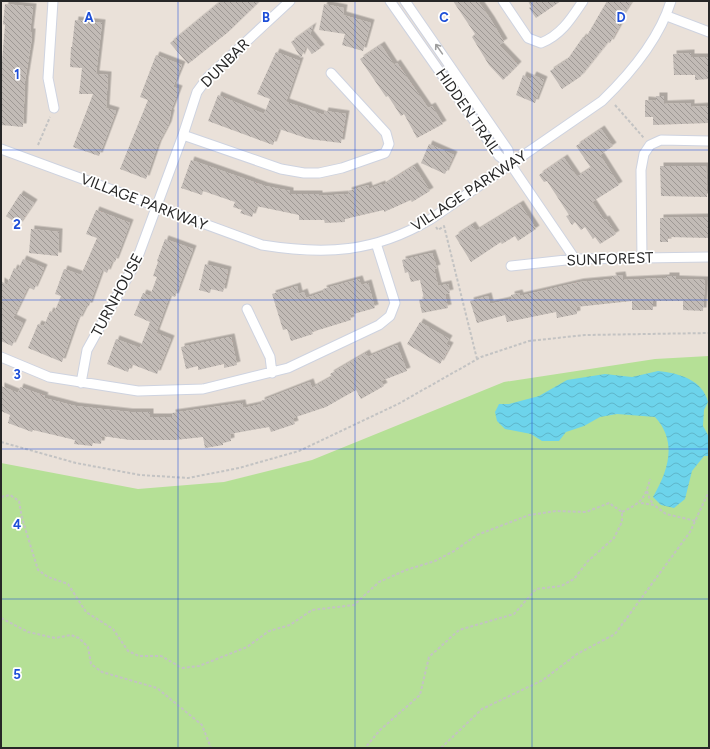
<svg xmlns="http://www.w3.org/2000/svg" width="710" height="749" viewBox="0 0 710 749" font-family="Figtree,sans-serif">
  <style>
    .grass { fill: #b5e096 }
    .water { fill: url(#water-waves) }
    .building { fill: url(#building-back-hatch); filter: url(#shadow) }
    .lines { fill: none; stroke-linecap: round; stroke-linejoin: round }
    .minor-casing { stroke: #ced3e0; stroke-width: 11 }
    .path { stroke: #c3c3c3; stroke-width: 2; stroke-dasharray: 3 2; stroke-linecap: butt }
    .minor { stroke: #fff; stroke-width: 9 }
    .oneway { stroke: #9e9e9e }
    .grid { fill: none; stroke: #1d4ed8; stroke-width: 1; stroke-opacity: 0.55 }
    .labels { text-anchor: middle; stroke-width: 3.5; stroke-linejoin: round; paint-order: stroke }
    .street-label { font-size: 15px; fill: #272727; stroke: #fff }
    .grid-label { font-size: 13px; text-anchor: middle; font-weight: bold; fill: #1d4ed8; stroke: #fff; stroke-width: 3.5; stroke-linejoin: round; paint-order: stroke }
  </style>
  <defs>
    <pattern id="water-waves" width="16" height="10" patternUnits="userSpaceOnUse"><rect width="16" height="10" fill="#6dd4eb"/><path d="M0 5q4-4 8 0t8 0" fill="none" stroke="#5eb6ca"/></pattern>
    <pattern id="building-back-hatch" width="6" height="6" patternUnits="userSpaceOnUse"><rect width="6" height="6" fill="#c2bbb6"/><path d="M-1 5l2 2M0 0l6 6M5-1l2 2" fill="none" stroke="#9e9894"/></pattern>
    <filter id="shadow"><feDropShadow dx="3.5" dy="-3.5" stdDeviation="0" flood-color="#0004"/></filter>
  </defs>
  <rect width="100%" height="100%" fill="#eae1d9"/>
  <!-- grass -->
  <path class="grass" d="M709 356V748H1V463L138 489 224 482 312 460 504 382 655 359Z"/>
  <!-- water -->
  <path class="water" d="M658 371C679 373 703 380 708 402L704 410 703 426 709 437V456H704L692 471 685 499 674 508 661 505 653 497C668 471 678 442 655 417L617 414 600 417 584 426 566 432 559 441H542L531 434 505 429 497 421 495 412 499 404H509L539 396 567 380 605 374 632 377Z"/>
  <!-- building -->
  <path class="building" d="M221 1H260L227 33 188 64 170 43Z
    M453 1H478L491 20 504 42 499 45 518 65 503 80 489 65 472 37 475 34Z
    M528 1H561L536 18 529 8 531 7Z
    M607 1H632L618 23 620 25 610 43 608 42 580 77 562 89 550 71 567 60 583 37 585 39Z
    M5 4 33 7 30 32H32L31 44 25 81 23 127 1 125V73L5 25 3 24Z
    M324 4 344 8 343 15 371 23 363 51 342 45 345 34 319 30Z
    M75 20 102 23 96 74 108 75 106 108 116 111 99 156 73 147 93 94H79L82 68 70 67 71 47H72Z
    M313 26 310 34 321 48 312 54 306 46 301 58 291 42Z
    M381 45 394 65 397 63 428 108 432 106 443 124 417 138 404 114 401 116 388 96 386 97 360 59Z
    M276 52 300 61 286 102 324 115 325 111 346 114 341 143 309 139 279 129 273 145 208 121 218 95 264 114 270 99 257 94Z
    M691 53V57H709V79L695 80V75H674L673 54Z
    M156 55 182 65 173 87 179 89 170 113H171L168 125 158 144 146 179 120 169 148 100 140 97Z
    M523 75 531 79 533 75 544 80 535 103 516 95Z
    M656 96H664V104L691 103V107L709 106V123L653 125V117H645V100L656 101Z
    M601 129 613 146 600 155 619 185 592 202 604 220 606 219 616 234 600 244 595 237 593 239 585 227 581 230 575 222 572 225 566 216 569 215 547 181 544 182 539 175 564 158 577 177 591 168 576 146Z
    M429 144 454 155 445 174 421 163Z
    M191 160 265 186 290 191V194H319V196L349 194 348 191 368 185 369 189 382 184V186L414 166 430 191 412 202 411 200 384 212V210L345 219V222L325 223 324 220H299V215L256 206 252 217 240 213 242 210 233 207 235 202 203 191 202 195 181 188Z
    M660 166H706L707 197 661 196Z
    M20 194 34 203 19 225 6 216Z
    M520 204 536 229 518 241 515 236 502 244 501 242 471 262 455 236 472 225 476 231Z
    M96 210 130 223 115 262 112 261 107 273 102 270 89 306H86L79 320 77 319 62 362 28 348 38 324 44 326 50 311 54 313 61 296 55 294 64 269 81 275 97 238 86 234Z
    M709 217V238L668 237V242H660V218Z
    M31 229 59 232 58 256 29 253Z
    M165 239 193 249 175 297 170 295 156 333 171 339 157 374 131 364 128 372 107 364 116 339 140 348 150 322 134 315 143 293 150 296 157 277 153 276 158 262 157 261Z
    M432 253 437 268 434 269 438 286 448 284 450 293 445 294 448 308 422 313 419 300 424 299 420 280 411 282 408 272 405 273 402 260Z
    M23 259 44 268 34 290 28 287 13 318 23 323 12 346 1 341V281L7 285 14 268 18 270Z
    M205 264 228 270 223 292 211 289 210 293 199 290Z
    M622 275 623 280 666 278V276H676V279L705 280 703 311 683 310V301H653V310H632V301L576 307 577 314 557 318 556 312 507 322 505 315 477 323 470 301 488 296 490 304 512 299 511 295 519 293 520 296 580 282 613 279 612 276Z
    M359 279 361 285 368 283 375 308 350 315 351 320 312 332 313 334 291 341 287 329 283 330 272 294 297 286 299 294 304 292 306 298 324 292 323 289Z
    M420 322 449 339 446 344 450 346 440 364 407 344Z
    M231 337 237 365 224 368V364L198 370V366L186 369 181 347Z
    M397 345 407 371 381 381 384 386 361 399 356 390 326 407 293 418 295 424 271 432 269 427 230 434 231 441 223 443V445L205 448 203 437 175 440H130L102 436 101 444 93 443 92 446 74 444 75 440 33 430 32 432 8 423 10 415 1 411V386L18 393 20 387 45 396 44 398 75 406 129 412H150V417H173L172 413 242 403 243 408 262 404 261 401 310 382 312 388 332 377 330 374 366 353 368 357Z"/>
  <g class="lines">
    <!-- minor casing -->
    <g class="minor-casing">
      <path id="minor" d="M53 1 48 78 54 108
        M390 1 499 156 511 165 575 259
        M405 1 508 150 511 165
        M503 1 528 38 541 43C561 35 571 19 583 1
        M667 16 709 32
        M183 135 281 169 304 173H319L342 168 385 153 389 144 386 133 331 73
        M1 149 262 245C325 255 374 253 431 219L602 101C631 73 659 40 671 1
        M642 258 641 170 644 154 650 145 661 140 709 141
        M511 266 575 259 709 257
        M247 309 270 357 272 373
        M1 357 49 377 138 391 203 389 288 368 379 325 390 316 395 303 376 243
        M81 383 87 350 136 262 183 135 197 92 208 77 290 1"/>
    </g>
    <!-- path -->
    <path class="path" d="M615 105 644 138
      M38 145 50 117
      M436 227 438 230 444 226 477 359
      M1 442 76 463 140 475 188 478 239 468 299 451 398 404 481 357 529 341 585 335 709 333
      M647 491 650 500 654 504
      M1 497 10 495 19 501 22 518 38 570 48 577 68 584 86 612 113 629 128 651 139 656H161L182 668 199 666 247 647 269 631 290 625 312 610 354 605 379 582 406 570 435 561 454 551 477 535 529 515 556 511 586 512 609 503 622 512V522L614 538 588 561 574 579 561 586 536 589 514 614 459 630 429 657 420 695 380 730 365 748
      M641 503 654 505 666 514 696 521
      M622 512C640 503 645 500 650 479
      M1 618 28 632 55 638 71 635 79 638 88 647 91 664 102 672 157 688 202 725 211 748
      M441 748 482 709 543 680 577 654 615 634 690 532 709 491"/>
    <!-- minor -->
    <use href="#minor" class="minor"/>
  </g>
  <!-- one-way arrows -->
  <defs><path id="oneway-shaft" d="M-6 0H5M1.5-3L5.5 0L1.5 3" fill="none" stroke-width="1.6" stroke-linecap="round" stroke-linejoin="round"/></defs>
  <use class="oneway" href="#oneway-shaft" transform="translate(439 49) rotate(-125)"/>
  <!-- grid -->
  <path class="grid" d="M178 1V748M355 1V748M532 1V748M1 150H709M1 300H709M1 449H709M1 599H709"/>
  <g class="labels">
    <!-- street labels -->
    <g class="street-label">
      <text transform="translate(225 63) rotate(-45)" y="5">DUNBAR</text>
      <text transform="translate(468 111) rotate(55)" y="5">HIDDEN TRAIL</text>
      <text transform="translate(469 191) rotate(-33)" y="5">VILLAGE PARKWAY</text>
      <text transform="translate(144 202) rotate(21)" y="5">VILLAGE PARKWAY</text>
      <text transform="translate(610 259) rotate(-2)" y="5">SUNFOREST</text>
      <text transform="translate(117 295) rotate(-62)" y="5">TURNHOUSE</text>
    </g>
  </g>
  <g class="grid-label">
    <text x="89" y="22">A</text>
    <text x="266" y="22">B</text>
    <text x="444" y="22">C</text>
    <text x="621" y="22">D</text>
    <text x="17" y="79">1</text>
    <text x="17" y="229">2</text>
    <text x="17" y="379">3</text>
    <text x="17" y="529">4</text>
    <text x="17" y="679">5</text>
  </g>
  <!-- border -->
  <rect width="710" height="749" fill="none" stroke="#272727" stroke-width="4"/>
</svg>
